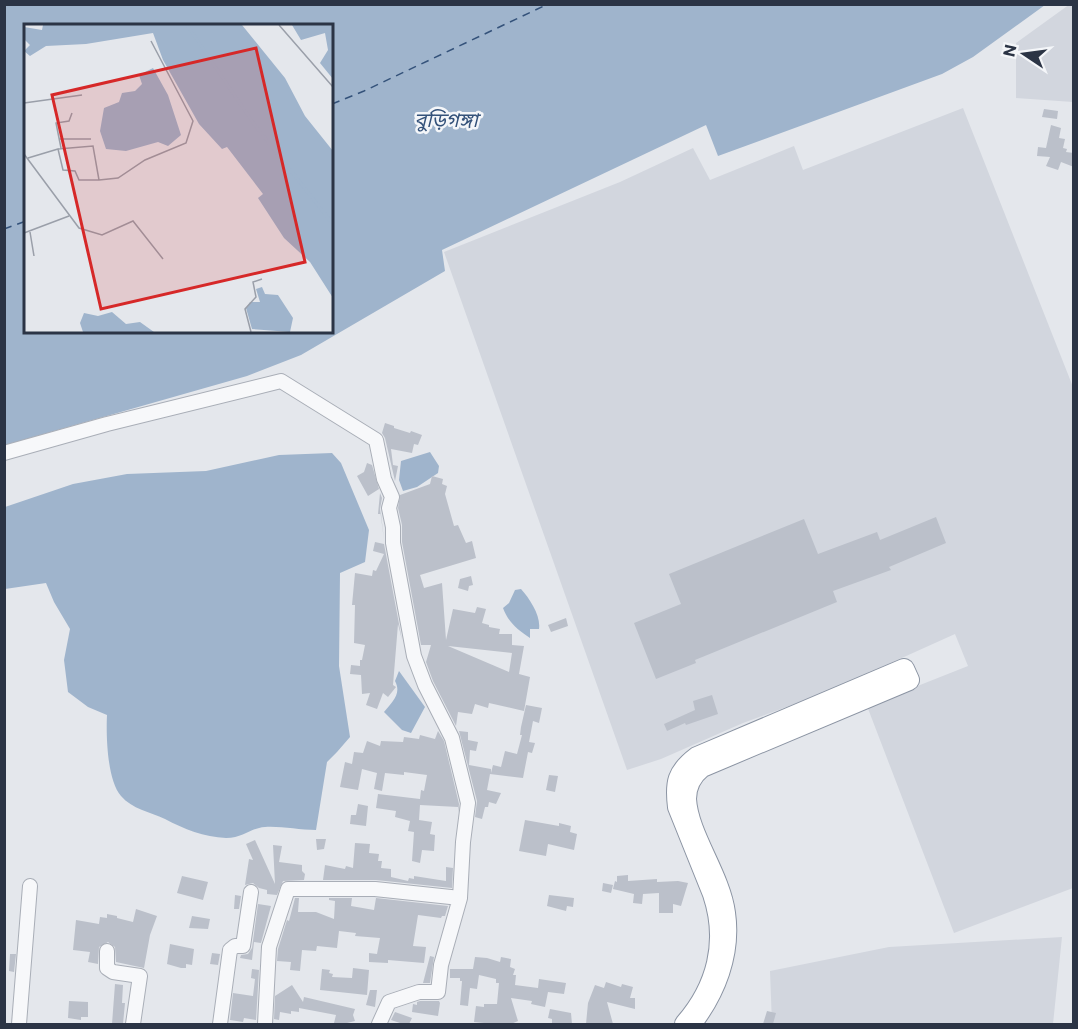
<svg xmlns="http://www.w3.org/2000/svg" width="1078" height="1029" viewBox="0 0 1078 1029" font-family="Commissioner,'Noto Sans Bengali',sans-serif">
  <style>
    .built { fill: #d2d6de }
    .water { fill: #9fb4cc; fill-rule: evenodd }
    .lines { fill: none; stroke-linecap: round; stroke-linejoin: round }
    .ferry { stroke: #34527a; stroke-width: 1.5; stroke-dasharray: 8 6; stroke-linecap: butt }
    .building { fill: #bbc0ca; fill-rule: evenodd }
    .minor-casing { stroke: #a9aeb7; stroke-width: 16 }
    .highway-casing { stroke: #8b94a3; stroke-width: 22 }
    .minor { stroke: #f7f8fa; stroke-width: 14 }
    .highway { stroke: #fff; stroke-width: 20 }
    .labels { text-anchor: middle; stroke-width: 5; stroke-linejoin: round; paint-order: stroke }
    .water-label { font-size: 20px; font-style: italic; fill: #34527a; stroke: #f4f6f9 }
    .inset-river { fill: none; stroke: #9fb4cc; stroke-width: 3 }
    .inset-road { fill: none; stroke: #9a9fa9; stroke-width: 1.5 }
    .view { fill: #d62828; fill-opacity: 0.15; stroke: #d62828; stroke-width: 3 }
    .inset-edge { fill: none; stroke: #2b3445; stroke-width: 3 }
  </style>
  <rect width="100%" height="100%" fill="#e4e7ec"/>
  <!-- built -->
  <path class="built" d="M1070 4 1074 5 1073 102 1016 98V43Z
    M963 108 1073 387V888L954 933 867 706 968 666 955 634 824 693 743 723 661 759 627 770 444 252 620 182 693 148 710 180 794 146 803 170Z
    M1062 937 1053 1024H772L770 971 889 947Z"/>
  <!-- water -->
  <path class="water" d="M5 5H1045L973 57 942 74 718 156 706 125 442 250 445 271 301 355 247 376 5 445ZM26 26H332V332H26Z
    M430 452 439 466 438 473 417 487 403 491 399 480 401 461Z
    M332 453 341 463 369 530 365 562 340 573 339 666 350 737 337 752 327 762 316 830C299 830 281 826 265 827 250 828 244 838 226 838 204 837 184 829 165 819 150 812 132 809 121 796 107 780 106 735 107 715L88 707 68 692 64 660 70 629 54 602 46 583 5 589V507L73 484 127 474 206 471 279 455Z
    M521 589C530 599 541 616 539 629H530V638C518 630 508 622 503 608L509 603 515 590Z
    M399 671 425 707 411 733 402 730 384 712C392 702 402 694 395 681Z"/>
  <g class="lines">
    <!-- ferry -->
    <path class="ferry" d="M332 104 364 91 548 4
      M4 229 26 221"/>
  </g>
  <!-- building -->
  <path class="building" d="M1044 109 1058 111 1057 119 1042 117Z
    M1051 125 1061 128 1059 138 1065 139 1063 148 1067 149 1066 152 1074 153V167L1061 162 1058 170 1046 166 1050 157 1037 156 1038 147 1046 148Z
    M385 423 394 426V428L410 433 411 431 422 435 418 445 414 444 412 453 391 449 393 465 398 466 395 481 385 438 382 433Z
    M367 463 372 465 379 489 368 496 357 476 364 472Z
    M432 476 443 479 442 484 447 486 445 494 454 526 458 525 466 543 472 541 476 558 420 575 424 588 442 583 446 640 453 609 475 613 477 607 486 609 482 623 489 625V627L500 629 499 634H512V645L524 646 519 674 530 677 524 711 489 703 488 708 475 704 472 714 458 712 456 726 433 681 426 662 431 645H421L402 542V525L398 508 400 495 430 484ZM448 646 512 653 509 672Z
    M380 493 382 498 380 509 384 540 381 514H378Z
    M936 517 946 543 889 567 891 570 833 591 837 602 695 660 696 663 656 679 634 623 681 604 669 574 804 519 818 554 877 532 880 540Z
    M375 542 384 544 402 640 398 624 393 685 396 687 388 697 383 693 377 709 366 705 370 693 362 694 361 675 350 674 351 665 360 666V660H362L365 645 354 643 355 605H352L355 573 372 576 373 570 376 571 384 554 373 551Z
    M471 576 473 585 469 586 468 591 458 588 460 579Z
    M566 618 568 626 551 632 548 625Z
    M712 695 718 714 686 725 685 723 667 731 664 724 695 710 693 701Z
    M526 705 542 708 539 723 533 721 529 742 535 743 532 753 528 752 523 778 490 774 487 790 501 793 496 804 489 802 488 807H485L482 819 475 817 477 801 459 731 468 732V740L478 742 476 751 470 750 469 765 491 769V773L493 765 501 767 505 751 517 754 522 735H520L521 727Z
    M438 731 444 741 459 804 458 813V807L420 805 419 820 432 822 430 834 435 835 434 851 422 850 420 863 412 861 414 832 408 831 410 821 395 817 396 811 376 808 378 794 420 799 421 790 424 791 427 775 404 772V775L385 773 382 791 374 789 377 773 362 769 358 790 340 787 345 762 352 764 354 752 363 753 367 741 380 746 381 741 403 742 404 737 419 739 420 735 435 739Z
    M549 775 558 776 555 792 546 790Z
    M358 804 368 806 366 826 350 824 351 815H356Z
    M525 820 559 826V823L571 826 570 832 577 834 574 850 548 844 546 856 519 851Z
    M316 839H326L324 849 317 850Z
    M255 840 275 884 273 845 282 846 279 862 302 865V871L305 874 304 880 283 881 277 895 267 894V890L259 888 253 883 245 885 249 859 253 860 246 844Z
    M355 843 370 844 369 853 379 854 378 861H382L381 868 391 869V877L408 881 409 878 414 879V876L446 881V867L453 868 452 888 376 880H323L325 865 345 869 346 866 353 868Z
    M628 875V881L657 879V882L678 881 688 883 681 906 673 904V913H659V893L643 894 642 904 633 903 634 894 613 889 615 881 617 882V876Z
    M182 876 208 882 203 900 177 893Z
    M603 883 613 885 611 893 602 891Z
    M235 895 241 896 239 909H234Z
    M549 895 574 898 573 907 567 906 566 911 547 906Z
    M295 898H299L298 912H316L334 919 335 901 329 900V898H352L351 906 374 910 376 898 448 906 445 916H442L441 918 418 915 413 946 426 947 424 963 388 960V963L369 962V953L377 954 380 938 355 936 356 933 339 931 337 948 317 946 316 951 302 950 300 971 290 970 291 962 277 961 278 949 287 920 289 921Z
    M258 904 271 906 261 943 254 942 252 960 240 958 241 955 248 954 252 948Z
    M136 909 157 916 150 935 144 968 116 962 115 947 108 942 99 947 98 964 88 962 90 952 73 950 76 920 99 924 100 917 107 918V914L117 916V918L133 922Z
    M192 916 210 919 208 929 189 928Z
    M170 944 194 949 192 965 186 964V968H181L167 964Z
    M212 953 220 954 218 965 210 964Z
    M10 954H16L14 972 9 971Z
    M430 956 434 957 430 983H423Z
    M475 957 487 958 500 962 501 957 511 959 510 967 515 969 513 975H516L515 985 538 988 539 979 566 983 564 994 548 992 545 1007 531 1004 532 1001 511 998 518 1021 511 1024H494L474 1022 476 1006 484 1007V1004H497L499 983H496V979L479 975 477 989 470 988 468 1006 460 1005 462 981H460V978H450V969H473Z
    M353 968 369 970 367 995 320 990 322 969 330 970 329 973 333 974 332 977 352 978Z
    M252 969 259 970 256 1020 244 1018 243 1022 230 1020 233 993 253 996 255 979 251 978Z
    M606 982 621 987 622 984 633 987 630 998H635V1009L607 1002 613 1024H586L588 1003 595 985 604 988Z
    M115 984 123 985 122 1003H125L123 1024H112Z
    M292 985 303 1002 304 997 355 1009 353 1015 355 1021 343 1024 334 1023 336 1015 299 1008V1012L291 1011V1014L280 1012 279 1020 274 1019 275 996Z
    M370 990H377L375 1007 366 1005Z
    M69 1001 88 1002V1017H81V1020L68 1018Z
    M420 1001H439L440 1003 438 1016 412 1012 413 1004 417 1005V1002Z
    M550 1009 571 1013 572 1024H552V1019L548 1018Z
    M767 1011 776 1013 773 1024H763Z
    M395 1012 412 1018 409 1024H403L391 1020Z"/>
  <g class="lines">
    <!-- minor casing -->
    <g class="minor-casing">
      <path id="minor" d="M4 453 107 424 281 381 376 440 384 479 392 497 389 508 393 527V543L414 656 425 685 452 738 468 803 463 842 460 898 441 965 438 992H419L389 1002 379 1024
        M107 951V968L113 972 140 976 133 1024
        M19 1024 30 886
        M220 1024 230 950 235 946H243L251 892
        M265 1024 269 947 288 889H375L460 898"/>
    </g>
    <!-- highway casing -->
    <g class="highway-casing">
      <path id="highway" d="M685 1024C717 987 729 942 713 894L678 807C675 783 677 772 697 757L904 669 909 680 702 767C692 775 686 786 686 799 688 835 720 875 725 913 731 954 715 993 691 1024"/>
    </g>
    <!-- minor -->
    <use href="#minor" class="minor"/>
    <!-- highway -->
    <use href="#highway" class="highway"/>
  </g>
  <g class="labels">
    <!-- water labels -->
    <g class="water-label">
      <text x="446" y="127">বুড়িগঙ্গা</text>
    </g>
  </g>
  <!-- overview -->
  <g transform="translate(24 24)">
    <rect width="309" height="309" fill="#e4e7ec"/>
    <path d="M19 1H218L261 54 281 92 309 127V274L286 238 260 214 234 174 239 170 203 123 198 125 175 100 139 36 129 9 62 20 22 22 6 32 0 27 6 21 0 15V3L18 6ZM268 1H309V55L296 39 304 26 301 9 277 16ZM129 44 144 71 157 111 144 122 134 118 102 127 82 125 76 107 80 84 95 78 98 69 111 67 118 60 115 51ZM238 263 241 270 254 271 269 294 266 308 228 305 222 284 226 278H236L232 265ZM88 288 102 300 116 298 130 308H59L56 299 60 289 74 292Z" fill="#9fb4cc"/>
    <path class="inset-river" d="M163 1 230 100 309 200"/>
    <path class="inset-road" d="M255 1 309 63M0 79 58 71M35 115H67M37 124 32 99 45 97 48 89M34 125 69 122 75 156M0 130 55 204 78 211 109 197 139 235M4 134 34 125 39 146 51 147 55 156H75L94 154 121 136 162 119 169 97 127 17M6 208 10 232M0 209 45 192M227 308 221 285 232 273 229 258 238 255"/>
    <path class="view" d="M232 24 281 238 77 285 28 71Z"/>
    <rect width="309" height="309" class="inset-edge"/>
  </g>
  <!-- border -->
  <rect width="1078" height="1029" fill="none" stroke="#2b3445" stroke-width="12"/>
  <!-- north arrow -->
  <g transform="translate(1024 54) rotate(283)" stroke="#f4f6f9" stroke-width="4.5" paint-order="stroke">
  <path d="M0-4.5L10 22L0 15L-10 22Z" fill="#2b3445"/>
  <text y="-9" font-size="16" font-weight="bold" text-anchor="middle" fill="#2b3445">N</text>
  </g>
</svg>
